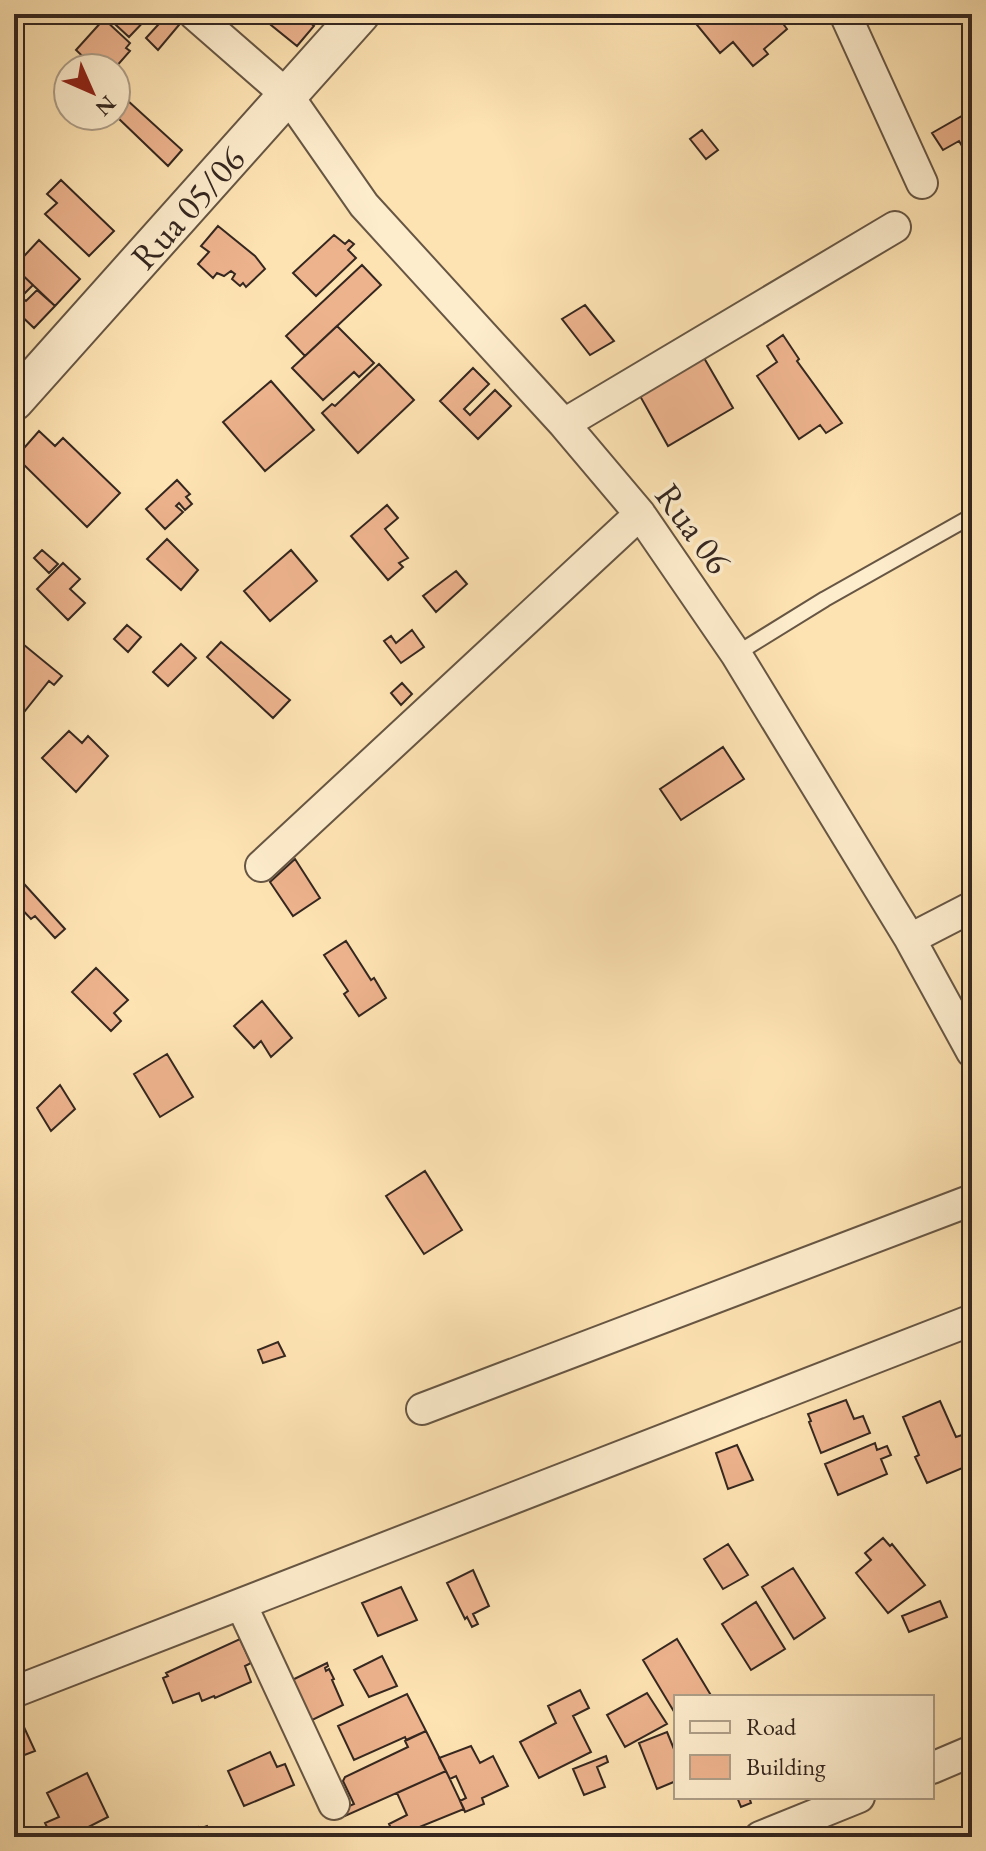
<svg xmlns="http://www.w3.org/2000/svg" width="986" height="1851" viewBox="0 0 986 1851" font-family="'EB Garamond',serif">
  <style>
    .building { fill: #edb38d; stroke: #352720; stroke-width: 2 }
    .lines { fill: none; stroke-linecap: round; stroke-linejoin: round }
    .service-casing { stroke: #675644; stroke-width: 18 }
    .minor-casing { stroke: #675644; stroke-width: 34 }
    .tertiary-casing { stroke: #675644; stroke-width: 42 }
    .service { stroke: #feedcd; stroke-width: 14 }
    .minor { stroke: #feedcd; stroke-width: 30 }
    .tertiary { stroke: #feedcd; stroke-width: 38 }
    .labels { text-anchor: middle; stroke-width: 7; stroke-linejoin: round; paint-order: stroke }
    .street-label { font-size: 36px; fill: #352720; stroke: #feedcd }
  </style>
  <rect width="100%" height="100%" fill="#fee3b2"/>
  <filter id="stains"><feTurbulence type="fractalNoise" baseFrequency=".0025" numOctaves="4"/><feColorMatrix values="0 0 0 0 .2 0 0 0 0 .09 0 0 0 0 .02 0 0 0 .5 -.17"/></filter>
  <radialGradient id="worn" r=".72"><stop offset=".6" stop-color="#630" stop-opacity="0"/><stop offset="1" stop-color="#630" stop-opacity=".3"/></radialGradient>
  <!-- building -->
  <path class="building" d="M104 14H151L129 37Z
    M168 14H179L184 19 158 50 146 38Z
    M280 14H299L314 26 297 46 271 25Z
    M688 14H776L787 29 764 49 768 54 753 66 733 42 720 53Z
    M104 19 130 43 126 48 130 51 115 68H95L76 50Z
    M127 100 182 150 168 166 116 116V111Z
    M969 112 972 118V154L968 156 959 141 943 150 932 133Z
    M702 130 718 150 706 159 690 139Z
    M61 180 114 231 89 256 45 214 57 203 47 194Z
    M218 226 255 256 265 269 246 287 243 283 240 286 232 279 235 274 231 271 224 276 217 273 213 278 198 264 209 252 201 246Z
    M334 235 345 244 349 240 354 244 348 250 356 258 316 296 293 273Z
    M39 240 80 279 55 306 14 267Z
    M362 265 381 285 305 356 286 336Z
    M14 267 33 285 21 297 26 301 37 290 55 306 34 328 14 309Z
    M585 305 614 341 590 355 562 319Z
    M337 326 374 363 359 377 354 372 323 400 292 368Z
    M783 335 799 359 797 361 842 423 826 433 820 425 799 439 757 376 777 362 767 346Z
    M700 351 733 408 668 446 635 387Z
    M379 364 414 400 358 453 322 413 332 404 335 406Z
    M473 368 489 384 464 409 470 415 495 390 511 406 478 439 440 401Z
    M271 381 314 430 265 471 223 422Z
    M39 431 55 446 63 438 120 493 87 527 18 459 17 456Z
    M177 480 190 494 186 497 192 504 185 510 179 503 176 506 183 512 165 529 146 509Z
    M387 505 398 518 385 529 408 558 399 563 403 567 388 580 351 536Z
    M167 539 198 570 181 590 147 559Z
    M42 550 58 564 49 573 34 558Z
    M291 550 317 581 270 621 244 591Z
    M63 563 80 579 70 589 85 603 68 620 37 589Z
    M456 571 467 584 436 612 423 596Z
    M127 625 141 637 128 652 114 639Z
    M412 630 424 647 401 663 384 641 391 636 396 643Z
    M18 640 62 676 54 685 49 681 17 721 14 719V645Z
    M221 642 290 700 273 718 207 657Z
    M181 644 196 658 168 686 153 672Z
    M402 683 412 694 401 705 391 693Z
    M69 731 82 743 88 736 108 756 76 792 42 758Z
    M723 747 744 779 681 820 660 789Z
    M295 859 320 898 293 916 270 882Z
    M16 875 65 929 55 938 35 916 31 919 14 901V878Z
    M346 941 371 980 374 978 386 998 359 1016 344 994 348 991 324 955Z
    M96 968 128 1000 114 1013 121 1021 111 1031 72 992Z
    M262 1001 292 1038 271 1057 261 1041 254 1048 234 1026Z
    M167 1054 193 1097 160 1117 134 1074Z
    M60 1085 75 1109 51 1131 37 1108Z
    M425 1171 462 1230 424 1254 386 1196Z
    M278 1342 285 1356 263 1363 258 1350Z
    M846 1400 854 1419 863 1416 870 1433 821 1453 809 1422 811 1421 808 1414Z
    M940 1401 956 1437 962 1435 972 1464 927 1483 915 1457 919 1455 903 1417Z
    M875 1443 877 1450 887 1446 891 1455 881 1459 887 1474 838 1495 825 1464Z
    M737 1445 753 1480 728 1489 716 1453Z
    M14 1504 22 1529 14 1531Z
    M883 1538 890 1546 892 1544 925 1585 888 1613 856 1573 871 1560 865 1553Z
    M728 1544 748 1575 723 1589 704 1559Z
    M972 1545V1566L964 1548Z
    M793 1568 825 1618 794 1639 762 1587Z
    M473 1570 489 1606 473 1614 478 1624 472 1627 467 1617 465 1619 447 1583Z
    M401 1587 417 1620 378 1636 362 1603Z
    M940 1601 947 1617 909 1632 902 1616Z
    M756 1602 785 1649 751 1670 722 1624Z
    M240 1639 251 1663 245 1666 251 1682 215 1698 214 1696 202 1701 199 1693 173 1703 163 1678 168 1676 166 1673Z
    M677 1639 712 1697H676V1715L643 1660Z
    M382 1656 397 1686 369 1697 354 1670Z
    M327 1663 328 1666 325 1668 326 1671 329 1669 334 1679 332 1680 343 1705 304 1724 284 1684Z
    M580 1690 589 1708 573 1716 591 1752 539 1778 520 1742 556 1723 548 1706Z
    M647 1693 667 1724 625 1747 607 1715Z
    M407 1694 426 1731 406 1740 405 1737 354 1760 338 1726Z
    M17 1712 35 1751 14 1759V1714Z
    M426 1731 446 1771 345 1816 342 1809 354 1804 343 1781 345 1777 408 1747 405 1741Z
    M667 1732 676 1754V1781L657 1789 639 1743Z
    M471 1746 480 1763 493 1756 508 1786 482 1798 484 1804 465 1812 460 1801 466 1798 456 1776 450 1779 439 1758Z
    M270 1752 277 1767 285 1764 294 1785 244 1806 228 1771Z
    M606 1756 608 1762 597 1767 605 1787 584 1795 573 1769Z
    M446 1771 464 1809 395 1837 389 1824 407 1815 397 1793Z
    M87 1773 108 1817 69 1837 67 1833 52 1837 45 1823 59 1817 47 1793Z
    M737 1797H749L751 1803 741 1807Z
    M207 1826 211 1837 174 1836 198 1827 199 1829Z"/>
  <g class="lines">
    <!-- service casing -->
    <g class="service-casing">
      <path id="service" d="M736 654 825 599 972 516"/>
    </g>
    <!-- minor casing -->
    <g class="minor-casing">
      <path id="minor" d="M194 14 288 96 364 205 564 424 640 514 736 654 910 939 972 1052
        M845 14 922 183
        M564 424 895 227
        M261 866 640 514
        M910 939 972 907
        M422 1409 972 1200
        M241 1604 334 1804
        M14 1692 972 1320
        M932 1768 972 1751
        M760 1837 859 1797"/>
    </g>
    <!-- tertiary casing -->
    <g class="tertiary-casing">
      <g id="tertiary">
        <path id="s1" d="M14 401 360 14"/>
      </g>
    </g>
    <!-- service -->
    <use href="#service" class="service"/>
    <!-- minor -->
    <use href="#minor" class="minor"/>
    <!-- tertiary -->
    <use href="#tertiary" class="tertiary"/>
  </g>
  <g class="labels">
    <!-- street labels -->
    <g class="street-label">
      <text dy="13" stroke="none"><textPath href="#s1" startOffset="260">Rua 05/06</textPath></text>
      <text transform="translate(694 528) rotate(54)" y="13">Rua 06</text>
    </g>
  </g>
  <!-- margin -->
  <rect width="986" height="1851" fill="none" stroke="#fee3b2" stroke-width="48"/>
  <rect x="16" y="16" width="954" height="1819" fill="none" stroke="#352720" stroke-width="4"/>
  <rect x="24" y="24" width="938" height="1803" fill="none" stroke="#352720" stroke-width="2"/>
  <!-- legend -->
  <rect x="674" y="1695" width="260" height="104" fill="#feedcd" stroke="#ae9e88" stroke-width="2"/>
  <rect x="690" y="1721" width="40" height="12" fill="#feedcd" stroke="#ae9e88" stroke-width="2"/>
  <text x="746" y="1735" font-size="24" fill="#352720">Road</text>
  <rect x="690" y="1755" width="40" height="24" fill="#edb38d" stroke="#ae9e88" stroke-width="2"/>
  <text x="746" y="1775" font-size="24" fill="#352720">Building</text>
  <!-- north arrow -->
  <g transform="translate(92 92) rotate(135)"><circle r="38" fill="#feedcd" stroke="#ae9e88" stroke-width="2"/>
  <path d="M0-6L14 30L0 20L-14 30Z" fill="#8f2418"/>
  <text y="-12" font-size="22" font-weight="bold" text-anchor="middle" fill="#352720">N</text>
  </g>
  <rect width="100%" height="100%" filter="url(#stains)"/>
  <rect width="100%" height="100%" fill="url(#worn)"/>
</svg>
